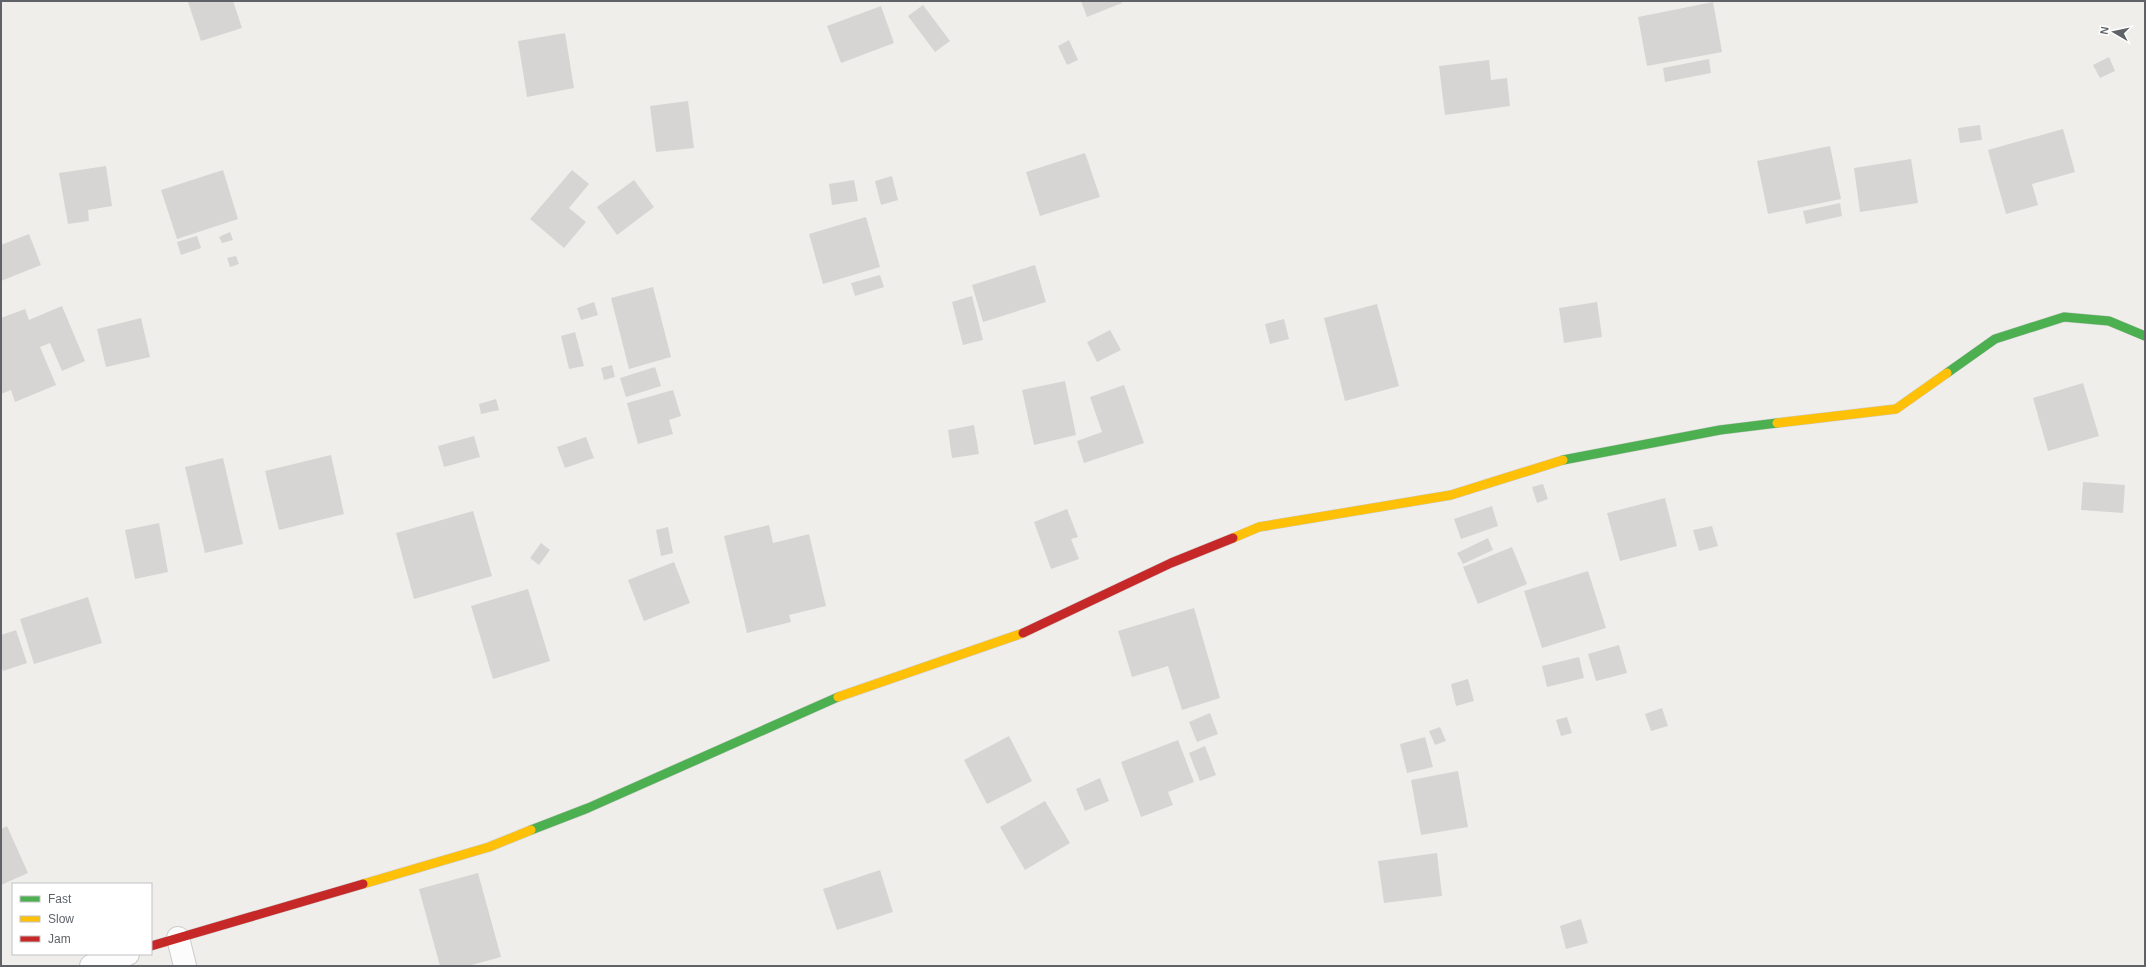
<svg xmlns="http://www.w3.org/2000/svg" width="2146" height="967" viewBox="0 0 2146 967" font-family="Helvetica,sans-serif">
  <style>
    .building { fill: #d6d5d3 }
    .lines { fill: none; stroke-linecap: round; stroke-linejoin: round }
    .street-casing { stroke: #cbcccc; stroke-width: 24 }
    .fast-casing { stroke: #cacacb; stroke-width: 10 }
    .slow-casing { stroke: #cacacb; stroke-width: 10 }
    .jam-casing { stroke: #cacacb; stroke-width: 10 }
    .street { stroke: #fdfcfc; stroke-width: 22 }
    .fast { stroke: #4caf50; stroke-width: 9 }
    .slow { stroke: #ffc107; stroke-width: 9 }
    .jam { stroke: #c62828; stroke-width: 9 }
  </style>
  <rect width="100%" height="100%" fill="#efeeea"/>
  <!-- building -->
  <path class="building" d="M191 1H233L242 28 201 41 188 2Z
    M1081 1H1121L1122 3 1087 17Z
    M1713 2 1722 52 1647 66 1638 17Z
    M923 5 950 41 935 52 908 16Z
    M881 6 894 43 841 63 827 26Z
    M565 33 574 88 527 97 518 41Z
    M1069 40 1078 60 1067 65 1058 46Z
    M2109 57 2115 71 2100 78 2093 65Z
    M1709 59 1711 73 1665 82 1663 68Z
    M1489 60 1491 80 1507 78 1510 106 1445 115 1439 66Z
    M688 101 694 148 656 152 650 106Z
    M1980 125 1982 140 1960 143 1958 128Z
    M2063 129 2075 172 2032 184 2038 205 2006 214 1988 150Z
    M1830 146 1841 199 1768 214 1757 161Z
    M1085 153 1100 197 1040 216 1026 172Z
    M1911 159 1918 203 1860 212 1854 168Z
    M106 166 112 206 88 210 89 221 68 224 59 173Z
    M223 170 238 219 177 239 161 190Z
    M572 170 589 184 569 208 586 222 564 248 530 219Z
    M892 176 898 200 881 205 875 181Z
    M634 180 654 207 617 235 597 207Z
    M854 180 858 201 832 205 829 184Z
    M1840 203 1842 216 1806 224 1803 211Z
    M866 217 880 267 823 284 809 234Z
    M230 232 233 240 222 243 219 237Z
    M29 234 41 265 1 281V245Z
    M197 236 201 248 181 255 177 242Z
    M236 256 239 264 230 267 227 258Z
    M1035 265 1046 302 983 322 972 285Z
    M880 275 884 287 855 296 851 283Z
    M653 287 671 357 629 369 611 298Z
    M972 296 983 340 963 345 952 302Z
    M594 302 598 315 581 320 577 308Z
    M1597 302 1602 337 1564 343 1559 308Z
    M1377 304 1399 386 1345 401 1324 318Z
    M62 306 85 361 62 371 50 343 40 347 56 385 15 402 11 390 1 394V318L25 309 29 320Z
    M141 318 150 357 106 367 97 329Z
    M1284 319 1289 339 1270 344 1265 324Z
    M1110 330 1121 350 1097 362 1087 342Z
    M575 332 584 366 569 369 561 336Z
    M612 365 615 377 604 380 601 368Z
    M655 367 661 386 626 397 620 378Z
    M1065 381 1076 435 1034 445 1022 390Z
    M2083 383 2099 436 2048 451 2033 398Z
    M1124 385 1144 443 1084 463 1077 441 1102 432 1090 397Z
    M673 390 681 416 669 420 673 434 638 444 627 403Z
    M496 399 499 410 481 414 479 404Z
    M974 425 979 454 952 458 948 430Z
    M474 436 480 457 444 467 438 446Z
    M586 437 594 458 565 468 557 447Z
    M331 455 344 514 279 530 265 471Z
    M223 458 243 544 205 553 185 467Z
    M2083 482 2125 485 2123 513 2081 510Z
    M1543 484 1548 499 1537 503 1532 487Z
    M1665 498 1677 546 1620 561 1607 513Z
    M1492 506 1498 526 1461 539 1454 519Z
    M1067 509 1078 537 1071 539 1079 559 1051 569 1034 522Z
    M473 511 492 576 414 599 396 533Z
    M159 523 168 572 135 579 125 530Z
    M769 525 773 543 809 534 826 606 789 615 791 622 747 633 724 536Z
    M1712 526 1718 546 1699 551 1693 530Z
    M668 527 673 553 661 556 656 530Z
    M1488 538 1493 550 1463 564 1457 553Z
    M541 543 550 550 539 565 530 558Z
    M1512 547 1527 584 1478 604 1463 567Z
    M674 562 690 603 644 621 628 580Z
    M1588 571 1606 628 1542 648 1524 591Z
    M528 589 550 661 493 679 471 606Z
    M88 597 102 643 34 664 20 619Z
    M1194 608 1220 698 1182 710 1168 666 1132 677 1118 631Z
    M16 630 27 663 3 671 1 664V635Z
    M1619 645 1627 673 1596 681 1588 654Z
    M1579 657 1584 678 1547 687 1542 666Z
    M1468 679 1474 701 1456 706 1451 684Z
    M1662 708 1668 726 1651 731 1645 714Z
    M1210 713 1218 734 1197 742 1189 722Z
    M1567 717 1572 733 1561 736 1556 720Z
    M1440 727 1446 741 1435 745 1429 731Z
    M1009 736 1032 781 987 804 964 760Z
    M1425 737 1433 767 1407 773 1400 744Z
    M1178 740 1194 782 1168 792 1173 805 1141 817 1121 762Z
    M1205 746 1216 775 1200 781 1189 753Z
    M1458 771 1468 827 1421 835 1411 780Z
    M1100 778 1109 801 1085 811 1076 789Z
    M1045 801 1070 843 1025 870 1000 827Z
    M7 826 28 873 1 885V829Z
    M1437 853 1442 896 1384 903 1378 861Z
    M880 870 893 912 837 930 823 889Z
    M478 873 501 957 468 966H440L419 889Z
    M1581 919 1588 943 1566 949 1560 926Z"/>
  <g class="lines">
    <!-- street casing -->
    <g class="street-casing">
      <path id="street" d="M178 938 185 966
        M91 966 128 954"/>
    </g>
    <!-- fast casing -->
    <g class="fast-casing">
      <path id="fast" d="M1947 373 1995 339 2064 317 2109 321 2145 336
        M1563 460 1720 430 1777 423
        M531 830 588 808 838 697"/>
    </g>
    <!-- slow casing -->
    <g class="slow-casing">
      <path id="slow" d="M1777 423 1896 409 1947 373
        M1233 538 1259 527 1451 495 1563 460
        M838 697 1023 633
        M363 884 489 847 531 830"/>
    </g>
    <!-- jam casing -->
    <g class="jam-casing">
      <path id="jam" d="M1023 633 1171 563 1233 538
        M151 946 363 884"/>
    </g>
    <!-- street -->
    <use href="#street" class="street"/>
    <!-- fast -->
    <use href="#fast" class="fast"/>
    <!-- slow -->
    <use href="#slow" class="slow"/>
    <!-- jam -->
    <use href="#jam" class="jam"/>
  </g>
  <!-- border -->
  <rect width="2146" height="967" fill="none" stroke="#5f6368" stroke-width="4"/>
  <!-- legend -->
  <rect x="12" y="883" width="140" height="72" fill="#ffffff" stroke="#bfc1c3"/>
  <rect x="20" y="896" width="20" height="6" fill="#4caf50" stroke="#bfc1c3"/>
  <text x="48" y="903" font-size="12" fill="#5f6368">Fast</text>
  <rect x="20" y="916" width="20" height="6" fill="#ffc107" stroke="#bfc1c3"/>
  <text x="48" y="923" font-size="12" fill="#5f6368">Slow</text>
  <rect x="20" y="936" width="20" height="6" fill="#c62828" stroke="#bfc1c3"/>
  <text x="48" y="943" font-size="12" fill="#5f6368">Jam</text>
  <!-- north arrow -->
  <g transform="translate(2114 32) rotate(279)" stroke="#ffffff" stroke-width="3" paint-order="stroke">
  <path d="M0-3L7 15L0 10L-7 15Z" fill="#5f6368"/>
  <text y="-6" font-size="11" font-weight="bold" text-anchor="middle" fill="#5f6368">N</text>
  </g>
</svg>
